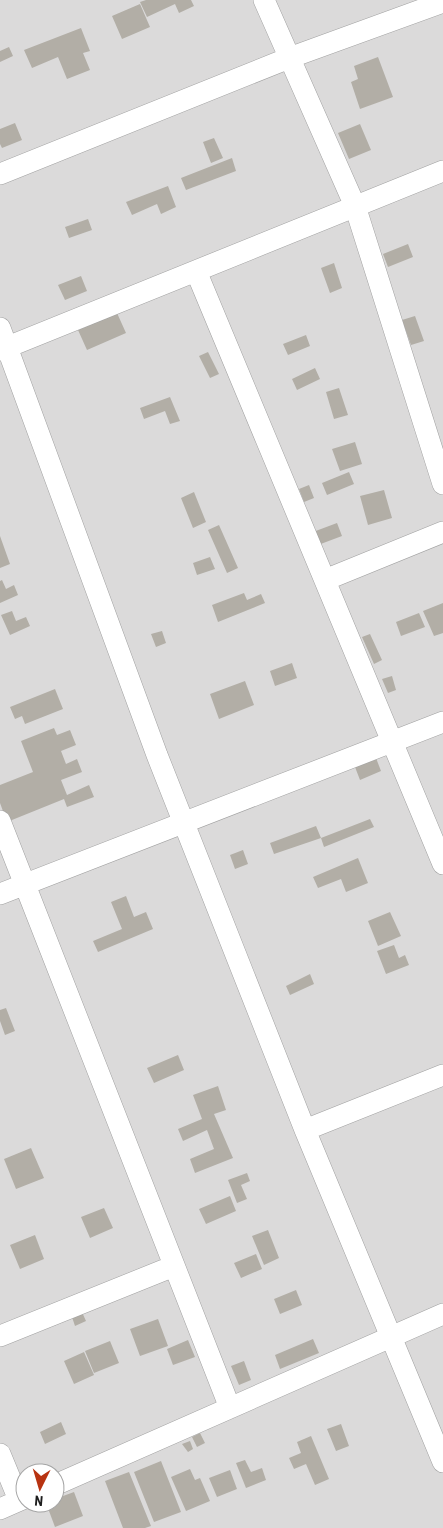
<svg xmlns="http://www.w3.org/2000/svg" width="443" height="1528" viewBox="0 0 443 1528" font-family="'Roboto Condensed',sans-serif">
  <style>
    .residential { fill: #dbdada; fill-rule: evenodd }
    .building { fill: #b2aea6 }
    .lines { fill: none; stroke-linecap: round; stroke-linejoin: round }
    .minor-casing { stroke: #a1a1a1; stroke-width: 22 }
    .minor { stroke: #fff; stroke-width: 21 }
  </style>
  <rect width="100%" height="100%" fill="#edece3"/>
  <!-- residential -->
  <path class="residential" d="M0 0H443V1528H0ZM25 1473H55V1503H25Z"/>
  <!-- building -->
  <path class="building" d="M146 0H191L194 6 179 13 175 4 147 17 140 2Z
    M140 4 150 27 122 39 112 16Z
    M81 28 90 51 83 53 90 70 67 79 58 57 32 68 24 50Z
    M9 47 13 56 0 62V51Z
    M378 57 393 97 360 109 351 82 358 79 354 66Z
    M15 123 22 140 2 148 0 144V129Z
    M360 124 371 150 349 159 338 133Z
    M214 138 223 158 211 163 203 142Z
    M232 158 236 171 186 190 181 178Z
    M168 186 176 207 161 214 157 204 132 215 126 202Z
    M88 219 92 230 69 238 65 227Z
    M408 244 413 257 388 267 383 254Z
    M334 263 342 288 330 293 321 268Z
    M81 276 87 291 65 300 58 285Z
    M117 313 126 333 87 350 78 330Z
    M415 316 424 341 411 345 402 320Z
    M306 335 310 346 288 355 283 344Z
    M208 352 219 374 210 378 199 356Z
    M315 368 320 379 297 390 292 379Z
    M339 388 348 415 334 419 326 392Z
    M170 397 180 421 170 424 165 411 144 419 140 408Z
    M355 442 362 464 340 471 332 449Z
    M349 472 354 484 327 495 322 483Z
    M309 485 314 498 304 502 299 489Z
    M384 490 392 518 368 525 360 496Z
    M194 492 206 522 193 528 181 498Z
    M337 523 342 536 318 545 313 532Z
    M219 525 238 568 227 573 208 530Z
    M0 536 10 564 0 568Z
    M210 557 215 569 197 575 193 563Z
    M2 580 6 589 14 585 18 595 0 603V581Z
    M244 593 247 600 261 594 265 603 218 622 212 605Z
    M443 603V633L434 636 423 611Z
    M12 611 16 621 26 617 30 626 10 635 1 615Z
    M419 613 425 627 401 636 396 622Z
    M162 631 166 643 156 647 151 634Z
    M370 634 382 660 374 664 362 637Z
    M292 663 297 678 275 686 270 671Z
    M392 676 396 690 388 693 382 679Z
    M245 681 254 705 219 719 210 694Z
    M55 689 63 709 25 724 22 716 15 719 10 707Z
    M54 728 57 735 70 730 76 745 61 751 66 764 77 759 82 772 61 780 67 795 89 785 94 797 67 807 64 799 7 822 0 803V785L33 772 21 741Z
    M376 758 381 771 360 780 355 767Z
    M370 819 374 827 324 847 321 838Z
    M316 826 321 838 274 854 270 843Z
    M243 850 248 864 235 869 230 855Z
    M358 858 368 883 346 892 341 879 318 888 313 877Z
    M126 896 134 917 146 912 153 929 98 952 93 941 122 929 111 902Z
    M390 912 401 936 378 946 368 921Z
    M394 945 399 958 405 955 409 965 386 974 377 951Z
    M310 974 314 984 290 995 286 986Z
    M6 1008 15 1031 5 1035 0 1021V1010Z
    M178 1055 184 1070 154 1083 147 1068Z
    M218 1086 226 1110 214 1114 233 1158 195 1173 190 1159 214 1149 207 1130 183 1141 178 1129 202 1119 193 1095Z
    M31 1148 44 1178 16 1189 4 1159Z
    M247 1173 250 1181 241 1185 247 1199 237 1203 228 1180Z
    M230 1196 236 1211 206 1224 199 1209Z
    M104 1208 113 1228 90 1238 81 1217Z
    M268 1230 279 1258 264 1265 252 1236Z
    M35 1235 44 1259 20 1269 10 1245Z
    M256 1254 262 1269 241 1278 234 1263Z
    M296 1290 302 1305 280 1314 274 1299Z
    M81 1310 86 1321 75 1326 71 1314Z
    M158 1319 168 1346 140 1356 130 1329Z
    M313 1339 319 1353 280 1369 275 1355Z
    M188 1340 195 1357 173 1365 167 1349Z
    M110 1341 119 1363 94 1373 85 1351Z
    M84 1352 94 1375 74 1384 64 1361Z
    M244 1361 251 1380 239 1385 231 1366Z
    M61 1422 66 1434 45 1444 40 1432Z
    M341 1424 349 1446 336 1451 327 1429Z
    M200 1433 205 1443 197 1447 192 1437Z
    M311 1436 329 1479 315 1485 306 1464 294 1469 289 1458 301 1453 297 1442Z
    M190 1441 193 1449 188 1452 182 1444Z
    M245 1460 251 1472 262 1468 266 1480 246 1488 236 1463Z
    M161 1461 181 1512 154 1522 134 1472Z
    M190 1469 195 1480 200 1478 210 1501 186 1511 171 1477Z
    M230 1470 237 1489 217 1497 209 1478Z
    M129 1472 151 1526 145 1528H123L105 1481Z
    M74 1492 83 1516 55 1527 46 1503H55V1499Z"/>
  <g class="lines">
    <!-- minor casing -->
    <g class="minor-casing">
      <path id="minor" d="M264 0 355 206 443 484
        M0 174 289 58 443 2
        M196 271 443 864
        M0 328 157 755 305 1130 443 1462
        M0 350 443 171
        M325 580 443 532
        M0 821 230 1408
        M0 894 443 722
        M305 1130 443 1075
        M0 1336 174 1266
        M0 1454 19 1500
        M55 1485 443 1314
        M0 1509 25 1498"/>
    </g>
    <!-- minor -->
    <use href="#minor" class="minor"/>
  </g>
  <!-- north arrow -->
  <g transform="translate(40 1488) rotate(185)"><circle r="24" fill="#ffffff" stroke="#a5a5a5"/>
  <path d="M0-4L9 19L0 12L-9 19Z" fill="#b83311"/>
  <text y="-8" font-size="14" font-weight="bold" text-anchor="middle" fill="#1d1d1d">N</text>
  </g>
</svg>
